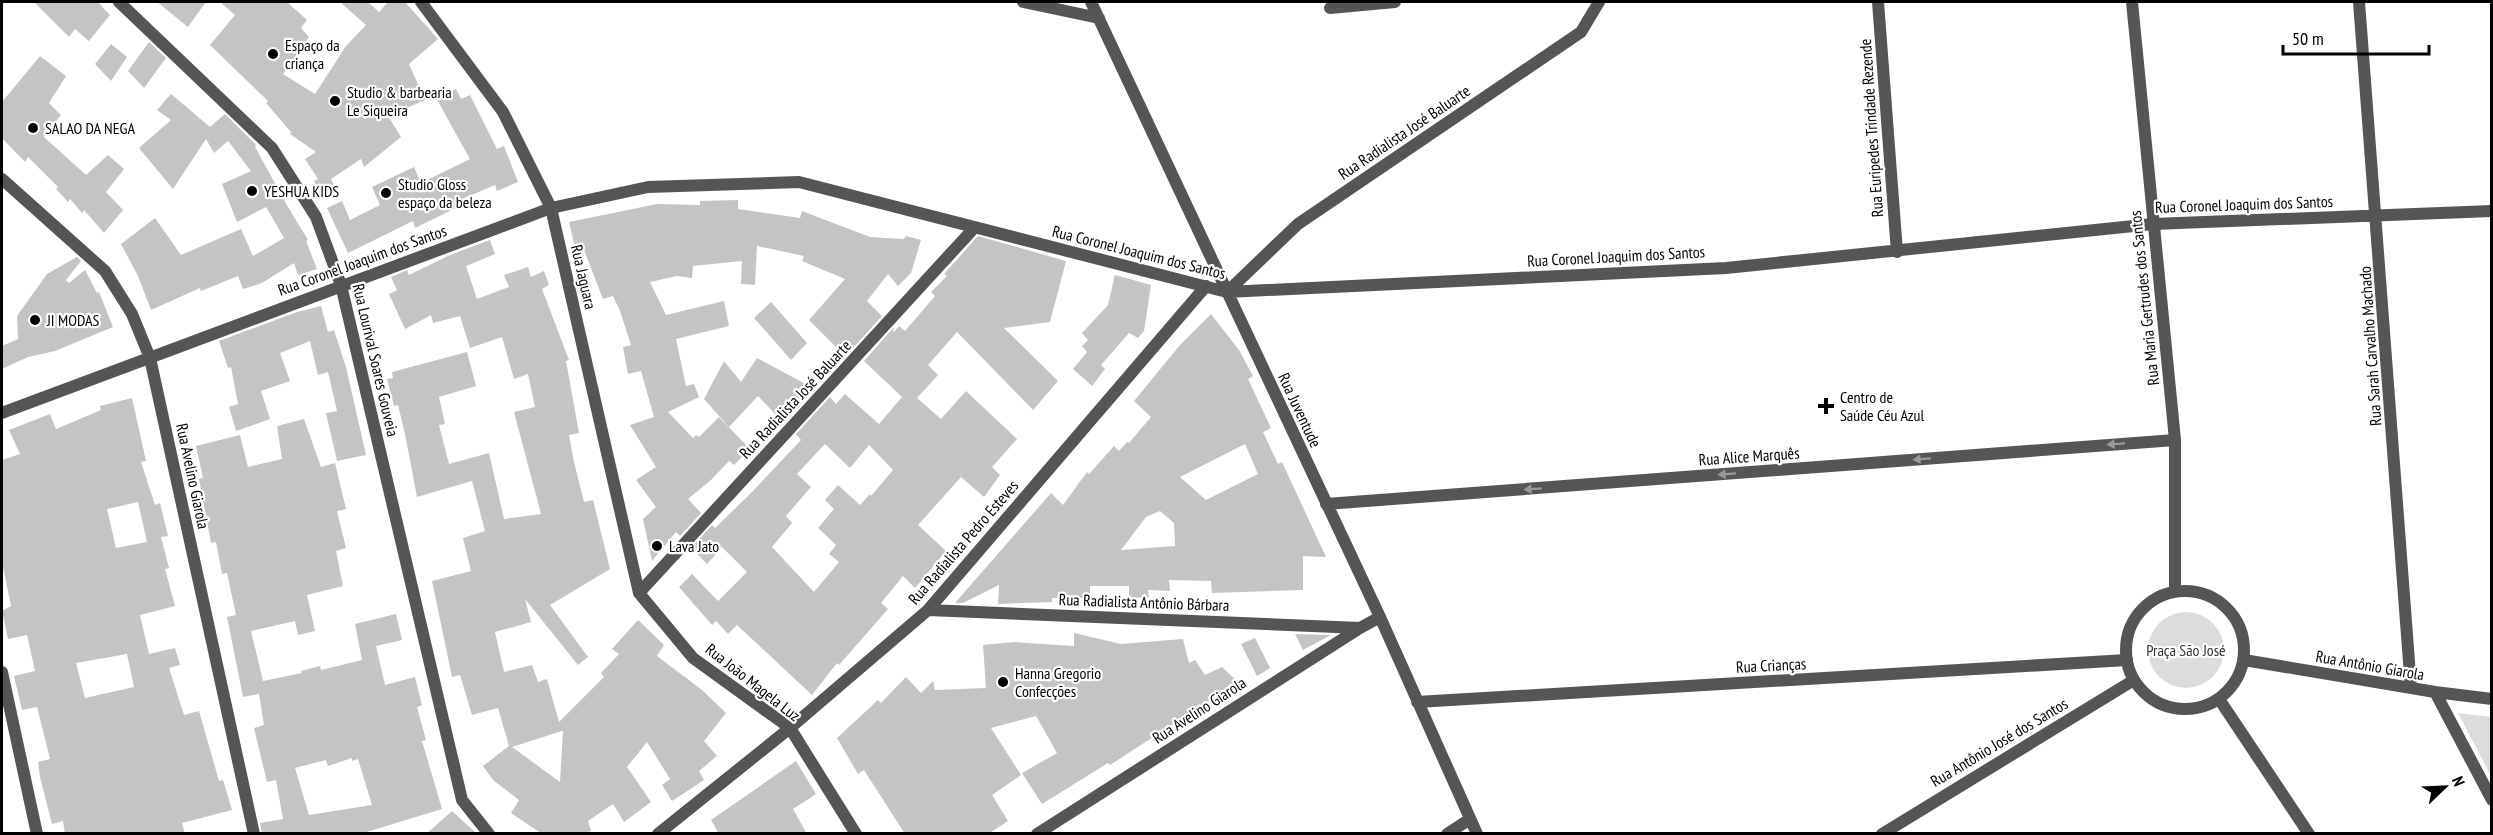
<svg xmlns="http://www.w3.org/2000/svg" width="2493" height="835" viewBox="0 0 2493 835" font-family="'PT Sans Narrow',sans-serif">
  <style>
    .green { fill: #dcdcdc }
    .building { fill: #c4c4c4; fill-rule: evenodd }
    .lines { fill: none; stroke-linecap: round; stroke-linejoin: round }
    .minor { stroke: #555; stroke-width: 12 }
    .tertiary { stroke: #555; stroke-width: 12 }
    .oneway { fill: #999 }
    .poi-dot { fill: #000; stroke: #fff; stroke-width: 2 }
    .labels { text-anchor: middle; stroke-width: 4.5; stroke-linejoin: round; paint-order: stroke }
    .poi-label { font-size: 16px; fill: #000; stroke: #fff; text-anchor: start }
    .street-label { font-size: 16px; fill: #000; stroke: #fff }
    .park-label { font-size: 16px; fill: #333; stroke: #fff }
  </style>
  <rect width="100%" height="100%" fill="#fff"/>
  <!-- green -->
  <path class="green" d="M2148 650a38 38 0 1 1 76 0a38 38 0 1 1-76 0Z
    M2458 713 2491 717V776Z"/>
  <!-- building -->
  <path class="building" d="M34 2H98L110 15 89 41 75 29 69 37Z
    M157 2H206L188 27Z
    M220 2H287L307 20 301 28 309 37 283 74 315 94 346 46 366 25 340 2H368L379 12 388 2H405L438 39 409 64 425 100 388 116 401 137 364 167 361 159 331 179 336 189 323 200 314 181 318 179 305 159 316 152 290 134 291 132 266 103 268 101 210 45 235 15Z
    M149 42 166 58 144 88 128 71Z
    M111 44 127 57 111 81 95 64Z
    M40 56 66 76 49 103 61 115 44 137 86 175 108 155 124 169 106 192 123 210 104 233 84 210 82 213 70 199 68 202 56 189 58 187 28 157 25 162 2 138V102Z
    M456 89 461 99 470 95 497 149 504 146 518 182 497 191 495 185 462 199 464 204 415 228 413 221 348 253 327 208 342 201 350 220 380 205 372 187 414 167 421 183 470 159 436 98Z
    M171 94 210 127 225 114 256 145 255 147 288 207 308 240 306 241 317 269 298 275 294 263 262 283 243 289 238 276 201 291 200 288 151 310 138 276 121 244 155 218 181 255 241 229 253 256 284 238 266 207 237 222 222 184 251 171 228 141 214 153 206 139 173 189 139 148 171 120 157 110Z
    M738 200V209L800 218 802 211 870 237 904 239 906 236 921 240 911 273 898 286 888 274 867 301 882 316 852 349 846 344 840 351 809 320 845 279 802 261 804 256 757 246 755 285 741 284 742 261 693 266 692 278 677 276 650 282 666 315 724 301 729 326 676 339 686 386 694 384 699 397 668 412 693 438 696 435 699 437 719 417 750 449 734 465 729 461 711 480 688 499 701 513 680 536 676 532 652 561 643 519 656 507 636 480 656 467 630 425 654 417 641 371 628 374 623 347 631 345 620 311 613 296 603 299 584 250 576 252 569 222 657 204 700 205V201Z
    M978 236 1066 261 1050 322 1004 328 1058 381 1033 410 957 332 928 365 938 375 917 398 941 419 966 391 1017 439 992 467 1000 475 984 497 961 477 918 525 946 551 915 588 903 576 881 603 888 609 839 665 837 663 812 695 737 625 728 634 716 621 712 625 679 587 692 574 718 601 747 572 722 547 707 564 691 548 712 525 715 528 751 493 801 440 796 434 830 397 836 404 845 394 879 424 902 397 864 361 894 327 893 333 899 326 905 331 935 296 931 292 947 276 944 274ZM825 444 850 468 869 445 893 470 871 496 870 494 860 505 838 485 825 500 834 509 818 528 836 545 829 554 839 562 814 592 772 547 792 523 786 516 811 487 797 474Z
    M490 240 495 254 466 266 477 299 509 287 504 275 528 267 531 277 544 271 549 285 542 289 569 360 566 361 579 433 569 435 574 462 584 502 593 500 610 569 550 605 588 657 578 665 525 599 531 622 495 632 504 672 532 665 538 682 547 679 559 722 604 677 601 673 619 654 612 649 638 620 664 645 657 656 702 690 726 713 704 741 717 756 699 771 704 780 672 801 662 785 670 779 647 742 627 767 651 802 624 822 613 804 588 821 591 831 582 834H542L511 813 519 800 493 780 483 766 509 746 498 708 472 715 460 675 452 677 432 581 471 571 463 538 485 531 472 481 417 497 405 434 398 405 394 406 387 379 393 378 392 372 467 352 476 386 439 397 445 424 439 425 449 464 489 453 504 519 541 514 514 412 535 407 528 374 514 379 502 337 470 348 460 316 433 323 431 315 405 329 389 294 397 290 391 277 407 270 409 275 450 255ZM563 730 560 782 512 747 562 731Z
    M77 257 81 261 66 280 69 283 85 270 97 293 99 292 113 327 55 351 28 357 2 369V346L18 339 17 316 47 274Z
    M1115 275 1151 285 1144 331 1138 338 1129 333 1101 365 1105 369 1092 386 1073 369 1087 352 1082 346 1088 340 1082 333 1108 305Z
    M771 302 807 343 791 360 754 318Z
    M321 306 328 332 334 330 346 367 366 455 337 461 326 413 337 411 328 372 318 375 310 341 280 353 290 381 261 391 270 419 236 431 229 407 238 404 231 367 228 368 219 341 297 312Z
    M1211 314 1239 350 1253 376 1248 379 1271 428 1263 432 1278 464 1282 462 1326 557 1303 556V590L1212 593 1211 581 1169 580 1170 591 1148 590 1149 597 1129 598V586H1090V598H1052V602L998 604 999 585 963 603H955L1051 493 1063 505 1087 472 1089 474 1114 446 1119 451 1127 442 1129 443 1151 417 1134 401 1180 345ZM1245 444 1258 474 1206 500 1180 477ZM1160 511 1174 523 1175 546 1121 550 1146 517Z
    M757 358 815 389 784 423 758 396 729 427 704 399 724 361 741 382Z
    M132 398 146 461 141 462 155 505 160 503 168 536 161 537 169 568 165 569 175 606 140 615 149 654 175 648 180 665 169 668 184 715 199 711 219 781 223 780 232 810 182 823 185 834H65L63 821 52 824 40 777 38 762 50 759 37 707 22 710 14 676 35 671 27 635 8 639 2 611 11 606 2 562V460L20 454 9 430 50 414 56 429 101 410 100 406ZM138 502 147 542 116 548 107 509ZM127 654 134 687 85 698 76 663Z
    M304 419 321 467 335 463 346 509 337 511 346 548 336 551 343 586 307 595 315 631 298 635 295 621 251 631 263 681 302 673 301 671 320 666 321 670 362 660 355 624 396 614 402 640 376 646 385 685 415 677 422 705 417 707 426 740 422 741 442 809 360 834H262L260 823 283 819 276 780 267 782 254 728 264 725 259 694 243 697 227 617 236 615 227 573 222 574 216 542 211 543 199 479 203 478 196 446 240 435 248 467 282 459 277 426ZM352 758V761L358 759 372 805 309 815 295 768 326 760 328 766Z
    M1074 633 1121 644 1183 639 1189 663 1195 660 1205 675 1222 667 1241 685 1221 699 1218 695 1110 765 1108 763 1042 804 1022 773 1057 753 1036 716 991 728 1021 775 992 795 1008 821 988 834H905L864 770 858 774 837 738 878 700 881 703 906 677 921 693 933 681 935 690 986 688 983 645 1014 642 1074 646Z
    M1295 634 1331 635 1303 650Z
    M1255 638 1270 668 1257 676 1241 644Z
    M796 761 816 794 793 809 807 834H719L711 820Z
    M452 811 477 834H426Z"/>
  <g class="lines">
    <!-- minor -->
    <path class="minor" d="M119 2 272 148 316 217 341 285 462 800 489 834
      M421 2 503 112 551 208 639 593 693 658 790 728 856 834
      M1023 2 1099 18
      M1091 2 1380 617 1477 834
      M1878 2 1897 252
      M2359 2 2411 688
      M1330 8 1395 2
      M2 179 105 271 132 314 150 358 254 834
      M1227 292 1298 224 1581 32 1599 2
      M2 413 551 208 648 187 799 182 1227 292 1726 268 2153 224 2492 211
      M1326 504 2175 440
      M639 593 975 227
      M928 610 1360 628
      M2244 660 2435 692 2492 699
      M2 672 37 834
      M2435 692 2492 800
      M2219 699 2309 834
      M1417 702 2127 660
      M658 834 790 728 928 610 1206 286
      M1037 834 1360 628 1380 617
      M1447 834 1470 819"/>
    <!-- tertiary -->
    <path class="tertiary" d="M2132 2 2175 440V592
      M2126 650a59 59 0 1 1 118 0a59 59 0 1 1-118 0Z
      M1882 834 2134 680"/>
  </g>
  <!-- one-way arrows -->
  <defs><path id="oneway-solid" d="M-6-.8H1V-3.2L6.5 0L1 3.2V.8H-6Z" transform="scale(1.5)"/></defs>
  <g class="oneway">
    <use href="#oneway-solid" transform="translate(2116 444) rotate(176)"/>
    <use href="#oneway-solid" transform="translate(1922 459) rotate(176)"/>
    <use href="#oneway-solid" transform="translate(1727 474) rotate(176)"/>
    <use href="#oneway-solid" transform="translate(1533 489) rotate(176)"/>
  </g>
  <!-- markers -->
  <g class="poi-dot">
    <circle cx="273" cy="54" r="6"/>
    <circle cx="335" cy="101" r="6"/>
    <circle cx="33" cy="128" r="6"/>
    <circle cx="252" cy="191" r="6"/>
    <circle cx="386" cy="193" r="6"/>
    <circle cx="35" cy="320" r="6"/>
    <path d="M1823 397h6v6h6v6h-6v6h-6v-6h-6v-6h6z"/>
    <circle cx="657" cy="546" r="6"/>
    <circle cx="1003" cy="682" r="6"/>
  </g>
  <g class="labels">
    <!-- poi labels -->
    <g class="poi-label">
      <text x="285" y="51">Espaço da<tspan x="285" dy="18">criança</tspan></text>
      <text x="347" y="98">Studio &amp; barbearia<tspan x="347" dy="18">Le Siqueira</tspan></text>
      <text x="45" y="134">SALAO DA NEGA</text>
      <text x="398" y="190">Studio Gloss<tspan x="398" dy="18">espaço da beleza</tspan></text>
      <text x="264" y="197">YESHUA KIDS</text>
      <text x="47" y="326">JI MODAS</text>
      <text x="1840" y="403">Centro de<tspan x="1840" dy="18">Saúde Céu Azul</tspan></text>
      <text x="669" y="552">Lava Jato</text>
      <text x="1015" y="679">Hanna Gregorio<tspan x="1015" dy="18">Confecções</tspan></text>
    </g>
    <!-- street labels -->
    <g class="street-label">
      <text transform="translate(1871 128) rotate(-94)" y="6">Rua Euripedes Trindade Rezende</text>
      <text transform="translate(1404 132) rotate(-34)" y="6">Rua Radialista José Baluarte</text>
      <text transform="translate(2244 204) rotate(-2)" y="6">Rua Coronel Joaquim dos Santos</text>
      <text transform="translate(1139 252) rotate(14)" y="6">Rua Coronel Joaquim dos Santos</text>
      <text transform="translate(1616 256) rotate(-3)" y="6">Rua Coronel Joaquim dos Santos</text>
      <text transform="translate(362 260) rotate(-20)" y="6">Rua Coronel Joaquim dos Santos</text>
      <text transform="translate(584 277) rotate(77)" y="6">Rua Jaguara</text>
      <text transform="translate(2144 298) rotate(-96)" y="6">Rua Maria Gertrudes dos Santos</text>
      <text transform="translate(2370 346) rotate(-94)" y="6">Rua Sarah Carvalho Machado</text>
      <text transform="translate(376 360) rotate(77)" y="6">Rua Lourival Soares Gouveia</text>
      <text transform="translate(795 399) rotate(-47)" y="6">Rua Radialista José Baluarte</text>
      <text transform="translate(1300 410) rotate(65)" y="6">Rua Juventude</text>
      <text transform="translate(1749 456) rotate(-4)" y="6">Rua Alice Marquês</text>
      <text transform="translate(193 476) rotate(78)" y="6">Rua Avelino Giarola</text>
      <text transform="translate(963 542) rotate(-49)" y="6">Rua Radialista Pedro Esteves</text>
      <text transform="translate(1144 602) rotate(2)" y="6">Rua Radialista Antônio Bárbara</text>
      <text transform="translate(1771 665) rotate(-3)" y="6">Rua Crianças</text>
      <text transform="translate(2370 665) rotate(10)" y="6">Rua Antônio Giarola</text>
      <text transform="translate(753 682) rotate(38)" y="6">Rua João Magela Luz</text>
      <text transform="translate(1199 710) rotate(-33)" y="6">Rua Avelino Giarola</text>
      <text transform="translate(1999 742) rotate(-31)" y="6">Rua Antônio José dos Santos</text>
    </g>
    <!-- park labels -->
    <g class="park-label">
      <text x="2186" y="656">Praça São José</text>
    </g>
  </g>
  <!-- border -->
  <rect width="2493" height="835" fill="none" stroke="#000000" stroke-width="6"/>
  <!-- north arrow -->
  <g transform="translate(2445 787) rotate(67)" stroke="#ffffff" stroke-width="4.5" paint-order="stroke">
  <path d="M0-4.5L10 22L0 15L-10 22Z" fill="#000000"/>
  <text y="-9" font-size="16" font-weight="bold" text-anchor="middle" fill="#000000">N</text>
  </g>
  <!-- scale -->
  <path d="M2283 45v9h146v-9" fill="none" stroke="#000000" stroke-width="3"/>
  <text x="2292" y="45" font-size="18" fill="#000000" stroke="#ffffff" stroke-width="4.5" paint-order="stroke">50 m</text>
</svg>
